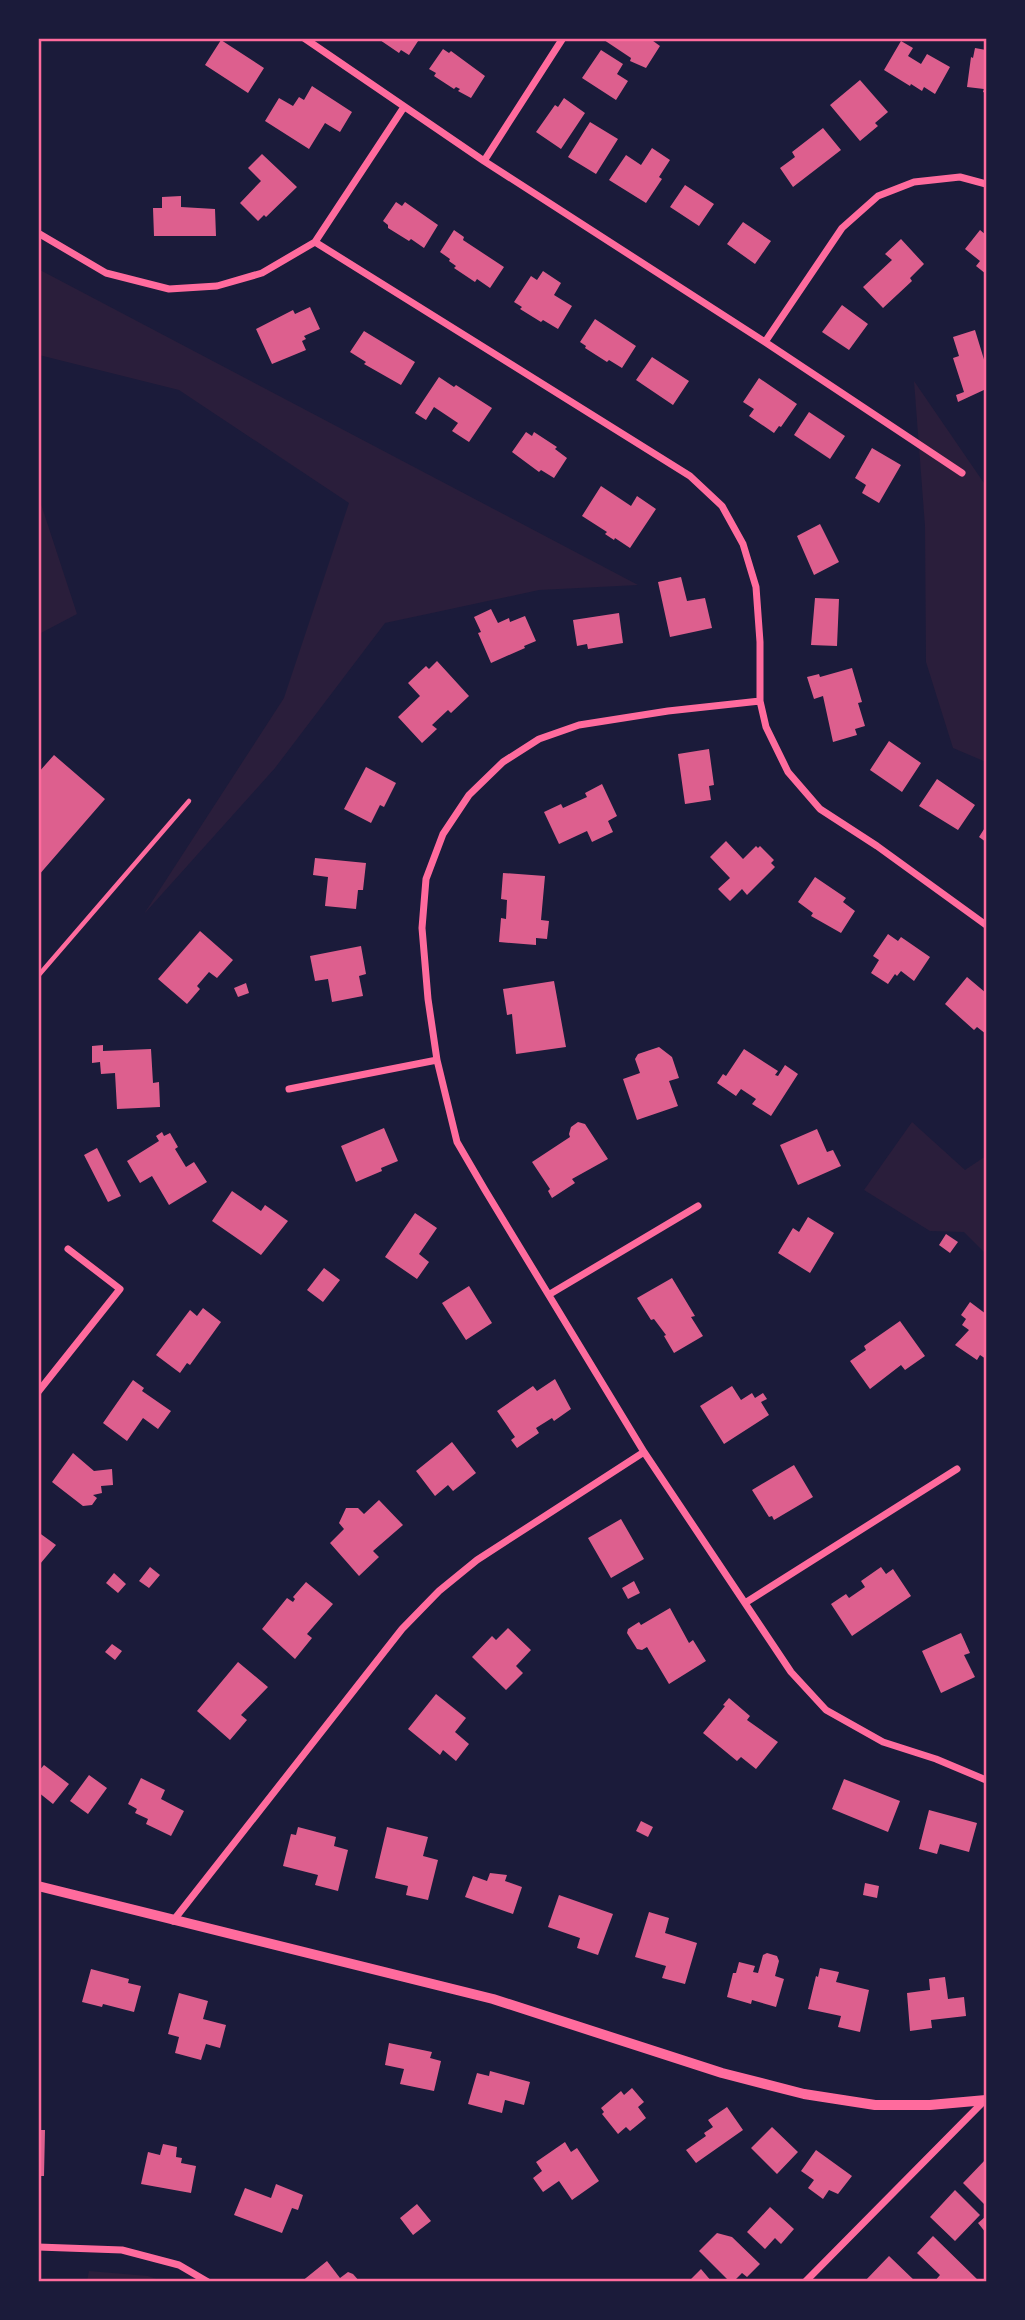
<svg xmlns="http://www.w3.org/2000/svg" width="1025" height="2320" viewBox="0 0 1025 2320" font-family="'DejaVu Sans',sans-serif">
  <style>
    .green { fill: #2a1e3b }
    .building { fill: #dd5f8e }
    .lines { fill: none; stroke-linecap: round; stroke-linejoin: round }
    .service { stroke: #ff6b9d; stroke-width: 4.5 }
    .minor { stroke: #ff6b9d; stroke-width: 7 }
    .tertiary { stroke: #ff6b9d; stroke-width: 10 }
    .neatline { fill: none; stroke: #ff6b9d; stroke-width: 2.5 }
  </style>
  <rect width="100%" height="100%" fill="#1b1b3a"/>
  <!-- green -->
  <path class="green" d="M40 270 638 585 539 590 385 623 275 768 144 914 284 698 349 503 179 390 39 355Z
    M914 381 986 486V762L953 748 926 662 925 526Z
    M39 498 77 614 39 634H38Z
    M912 1122 965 1170 986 1156V1254L964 1232 930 1231 864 1190Z
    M89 2271 148 2276 162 2281H87Z"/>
  <!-- building -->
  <path class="building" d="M377 38H420L409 55 401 50 399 53Z
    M605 38H649L660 46 646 68 630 61 631 58 604 40Z
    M221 40 264 68 248 93 205 65Z
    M901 41 913 48 908 56 921 64 927 54 950 67 935 94 924 87 922 91 911 84 910 86 884 70Z
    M975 48 986 50V93L983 92 984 89 967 87 971 57 973 58Z
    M443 49 449 53 451 51 485 76 471 98 458 91 460 89 456 87 454 89 434 76 436 73 429 69Z
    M601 50 623 64 617 74 628 81 616 100 582 78Z
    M860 80 888 112 875 123 878 126 860 141 830 105Z
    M312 86 352 112 340 132 325 123 309 149 265 121 279 98 293 106 299 97 304 100Z
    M564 98 585 113 561 149 536 132 555 105 558 107Z
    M590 122 618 139 596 174 568 157Z
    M823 128 841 150 793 187 780 168 795 157 792 152Z
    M652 148 670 160 659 177 662 179 646 203 609 180 626 155 641 165Z
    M262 154 297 187 266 217 264 215 258 221 240 203 261 181 248 168Z
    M685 185 714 204 699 226 670 207Z
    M181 196V207L215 209 216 236H154L153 208H162V197Z
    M396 202 402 206 405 202 438 225 424 248 411 239 409 241 388 228V225L383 221Z
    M743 222 771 241 755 264 727 244Z
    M454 230 464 237 463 240 504 267 490 288 477 279 475 282 454 268 456 266 449 261 450 259 440 252Z
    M980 230 986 235V274L976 266 980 261 965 249Z
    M901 239 924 264 910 278 912 281 883 308 863 287 892 260 885 254Z
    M543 271 561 283 554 295 572 306 558 329 543 320 541 322 520 309 522 307 514 302 531 276 537 280Z
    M842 305 868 324 849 350 822 332Z
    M310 307 320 329 304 336 306 339 302 341 306 350 272 364 256 329 293 310 295 314Z
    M595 319 636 346 622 368 609 360 607 362 585 348 586 346 580 342Z
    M975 330 986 366V389L958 402 956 395 964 392 953 358 959 356 953 337Z
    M364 331 415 362 401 385 364 364 366 362 350 352Z
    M652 357 689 381 673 405 636 380Z
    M439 377 454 387 456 385 492 408 469 442 452 431 458 423 434 407 426 420 415 413Z
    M759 378 797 404 781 427 779 426 774 433 749 416 754 409 743 402Z
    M809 412 845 436 830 459 794 435Z
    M526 432 532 436 534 432 557 447 555 449 567 458 554 478 541 470 539 472 512 452Z
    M872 448 901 465 879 503 862 493 866 485 855 478Z
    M601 486 631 506 637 496 656 509 630 548 615 538 614 540 605 534 607 532 582 516Z
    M820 524 839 562 814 575 797 536Z
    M681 577 687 601 705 598 712 628 670 637 658 582Z
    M815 598 839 599 837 646 811 645Z
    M491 609 498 623 509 618 510 622 525 616 536 641 524 646 525 648 491 663 478 633 481 632 474 617Z
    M619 613 623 643 588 649 587 644 577 646 573 620Z
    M437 661 469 696 451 713 448 710 432 725 437 729 422 743 398 717 420 696 408 683 426 666 429 669Z
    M852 668 862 702 858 703 865 726 855 729 857 735 833 742 823 696 814 699 807 677 819 674 820 677Z
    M889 741 921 763 902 792 870 770Z
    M709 749 714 785 709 786 711 800 685 804 678 754Z
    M54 755 105 799 38 876V773Z
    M366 767 396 783 384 807 380 805 371 823 344 809Z
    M937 779 975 805 958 830 919 806Z
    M602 784 617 816 608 821 613 832 592 842 587 831 559 844 544 812 561 804 563 808 587 797 585 793Z
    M986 826V842L979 837Z
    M726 841 743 859 756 846 758 848 760 846 774 860 771 863 775 867 747 895 742 889 730 901 718 889 730 878 710 857Z
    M315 858 366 863 363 890H358L356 909 325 906 328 877 313 875Z
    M503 873 545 876 541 920 549 921 547 939 536 938V945L499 942 501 918 506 919 507 900 501 899Z
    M815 877 846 898 843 902 855 911 841 933 811 916 813 913 798 902Z
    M200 931 233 960 217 978 209 972 197 986 200 989 187 1004 158 979Z
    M888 934 898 941 901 937 930 957 914 981 901 971 897 976 895 974 888 984 871 973 879 960 873 956Z
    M361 946 366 974 359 976 363 996 332 1002 328 979 315 981 310 956Z
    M967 977 986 993V1034L977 1027 974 1030 945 1004Z
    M554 981 566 1047 516 1054 512 1014 507 1015 503 989Z
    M246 983 249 993 238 997 234 988Z
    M103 1045V1051L151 1049 153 1083 159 1082 160 1107 117 1109 115 1073 101 1074 100 1062 92 1063V1046Z
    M659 1047 672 1057 679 1078 669 1081 678 1106 637 1120 623 1079 640 1073 635 1059 638 1054Z
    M744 1049 778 1071 775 1075 778 1076 785 1065 798 1074 771 1116 752 1104 756 1099 741 1089 736 1096 717 1083 723 1074 726 1076Z
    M578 1122 585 1124 608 1159 572 1179 575 1183 552 1198 548 1191 550 1189 532 1162 570 1137 569 1134 571 1127Z
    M384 1128 398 1161 381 1168 382 1171 356 1182 341 1146Z
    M817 1129 827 1152 833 1150 841 1166 798 1185 780 1145Z
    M162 1132 164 1136 170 1133 178 1147 175 1149 186 1167 194 1162 207 1182 169 1205 152 1176 140 1183 127 1161 159 1141 156 1136Z
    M97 1148 121 1196 108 1202 84 1155Z
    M232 1191 261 1211 265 1205 288 1221 261 1255 212 1221Z
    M415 1213 437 1228 419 1254 429 1262 417 1279 385 1257Z
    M808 1217 834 1233 810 1273 778 1253 793 1228 799 1232Z
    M946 1234 958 1242 950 1253 939 1245Z
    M324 1268 340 1280 323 1302 307 1290Z
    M672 1278 695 1316 691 1317 703 1336 674 1353 664 1336 666 1335 654 1319 651 1320 637 1298Z
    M469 1286 492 1323 466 1340 442 1303Z
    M970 1302 986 1314V1359L980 1355 977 1360 955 1345 969 1330 962 1325 966 1319 961 1315Z
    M203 1308 221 1322 190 1365 187 1363 180 1373 156 1355 190 1310 197 1316Z
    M900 1321 925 1356 905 1370 901 1365 870 1389 850 1361 866 1350 864 1346Z
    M555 1379 571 1409 554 1421 552 1418 536 1428 539 1433 517 1448 511 1440 515 1437 497 1411 533 1386 537 1391Z
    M133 1380 144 1388 142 1391 171 1411 158 1429 143 1418 127 1441 103 1423Z
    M732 1386 741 1400 752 1393 755 1398 763 1393 767 1399 761 1402 769 1415 724 1444 700 1406Z
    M452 1442 476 1473 453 1491 448 1485 435 1496 416 1471Z
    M73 1453 94 1471 112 1469 113 1485 101 1486 102 1493 93 1495 97 1498 92 1505 83 1506 52 1482Z
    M794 1465 813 1497 774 1520 772 1516 769 1517 752 1490Z
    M379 1500 403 1525 373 1551 379 1557 359 1576 330 1543 344 1529 339 1523 346 1508H358L364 1514Z
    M621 1519 644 1559 611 1578 588 1538Z
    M38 1532 56 1545 40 1564 38 1563Z
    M150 1567 160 1575 149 1588 139 1581Z
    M881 1567 886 1574 893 1569 911 1596 852 1636 831 1604 846 1594 849 1598 865 1587 861 1581Z
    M114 1573 126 1584 118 1593 106 1583Z
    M634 1581 640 1593 628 1599 622 1588Z
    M306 1582 333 1604 307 1634 312 1638 295 1659 262 1629 287 1598 293 1602 295 1599 293 1597Z
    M670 1608 689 1643 693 1640 706 1661 669 1684 647 1647 642 1650 637 1649 627 1633 628 1629 639 1622 641 1625Z
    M508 1628 531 1650 516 1666 523 1673 506 1690 472 1657 492 1636 496 1640Z
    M961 1633 970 1653 964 1655 975 1677 941 1693 922 1651Z
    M112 1644 122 1651 115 1660 105 1652Z
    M238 1662 268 1687 241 1715 247 1720 230 1740 197 1711Z
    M436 1694 466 1718 455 1732 469 1744 456 1761 443 1750 440 1755 408 1729Z
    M729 1698 750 1716 747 1720 778 1742 756 1769 741 1757 737 1761 703 1733 725 1706 723 1705Z
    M44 1765 69 1784 53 1804 38 1792V1772Z
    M89 1775 107 1788 88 1814 70 1801Z
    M141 1778 165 1790 161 1799 184 1811 171 1836 146 1824 148 1819 135 1813 137 1809 128 1804Z
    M844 1779 900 1801 888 1832 832 1809Z
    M929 1810 977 1823 969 1852 940 1844 937 1854 919 1849Z
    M641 1821 653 1827 648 1837 636 1831Z
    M298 1827 336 1837 334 1846 348 1850 338 1891 315 1885 318 1875 283 1866 291 1834 296 1835Z
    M387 1827 428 1837 423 1856 438 1860 428 1900 406 1895 408 1886 375 1878Z
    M490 1873 507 1875 505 1881 522 1887 513 1914 465 1897 473 1876 487 1881Z
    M865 1883 879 1886 877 1898 863 1895Z
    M559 1895 613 1914 598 1955 577 1948 580 1938 548 1927Z
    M649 1912 669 1918 665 1933 697 1943 685 1984 662 1978 666 1966 635 1957Z
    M767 1953 777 1956 779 1961 775 1976 784 1979 776 2007 752 2000 751 2004 727 1997 733 1973H736L739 1962 755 1966 753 1972 758 1973 763 1955Z
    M820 1968 839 1972 836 1982 869 1990 860 2032 838 2027 841 2016 808 2009 816 1976 818 1977Z
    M91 1969 129 1979 128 1983 141 1986 134 2012 103 2004 102 2007 82 2002Z
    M945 1977 948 1999 964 1997 966 2016 931 2020 932 2028 910 2031 907 1993 930 1990 929 1979Z
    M179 1993 208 2001 203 2019 226 2025 220 2048 206 2044 201 2060 175 2053 179 2037 168 2034Z
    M389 2043 432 2052 430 2058 441 2061 434 2091 400 2084 404 2069 385 2065Z
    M490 2071 530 2082 524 2105 505 2100 502 2113 468 2104 477 2073 489 2076Z
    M632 2088 644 2102 638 2107 646 2118 630 2131 626 2127 618 2134 602 2114 604 2112 601 2108 621 2091 624 2095Z
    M727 2107 743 2130 696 2163 686 2150 706 2136 704 2133 713 2127 708 2120Z
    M772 2127 798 2152 777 2174 751 2148Z
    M38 2130H45L44 2176H38Z
    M565 2142 571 2152 577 2148 599 2181 572 2200 559 2181 543 2192 533 2178 542 2171 536 2162Z
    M163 2144 177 2147 176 2157 182 2158 181 2163 196 2166 191 2193 141 2184 148 2152 160 2155Z
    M816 2150 852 2176 838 2194 829 2190 823 2199 808 2188 814 2180 801 2171Z
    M986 2159V2206L963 2183Z
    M276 2184 303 2195 298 2210 292 2208 282 2233 234 2215 245 2188 271 2198Z
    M955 2190 980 2215 955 2241 930 2217Z
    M417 2204 431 2221 413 2235 400 2218Z
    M770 2207 794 2229 781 2244 775 2238 765 2249 747 2232Z
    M985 2217 986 2218V2233L978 2223Z
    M717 2233 732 2237 760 2264 747 2277 742 2273 733 2282H730L699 2251Z
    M933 2236 980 2282H934L940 2275 917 2253Z
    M889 2256 916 2282H864Z
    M327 2261 340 2278 348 2272 353 2274 360 2282H301Z
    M701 2269 712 2282H688Z"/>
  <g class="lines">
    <!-- service -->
    <path class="service" d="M38 976 189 801"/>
    <!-- minor -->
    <path class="minor" d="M304 38 484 161 765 342 962 473
      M484 161 563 38
      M38 233 106 273 169 289 217 286 262 273 315 242 404 107
      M315 242 690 476 722 506 743 544 756 587 760 642V701L766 727 788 772 820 809 877 846 986 925
      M765 342 842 228 878 196 914 182 960 177 986 184
      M760 701 668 711 579 725 539 739 503 762 469 795 443 834 426 879 422 928 428 999 437 1060 457 1142 485 1190 644 1452 791 1672 826 1710 883 1742 936 1759 986 1780
      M289 1089 437 1060
      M550 1294 698 1206
      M38 1392 120 1289 68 1249
      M745 1603 957 1469
      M173 1921 402 1629 439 1591 477 1560 644 1452
      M38 2247 122 2250 179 2265 208 2282
      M805 2282 984 2101"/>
    <!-- tertiary -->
    <path class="tertiary" d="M38 1886 493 1999 722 2073 804 2094 875 2105H930L986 2100"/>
  </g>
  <!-- border -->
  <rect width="1025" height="2320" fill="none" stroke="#1b1b3a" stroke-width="80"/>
  <rect x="40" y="40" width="945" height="2240" class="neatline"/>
</svg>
